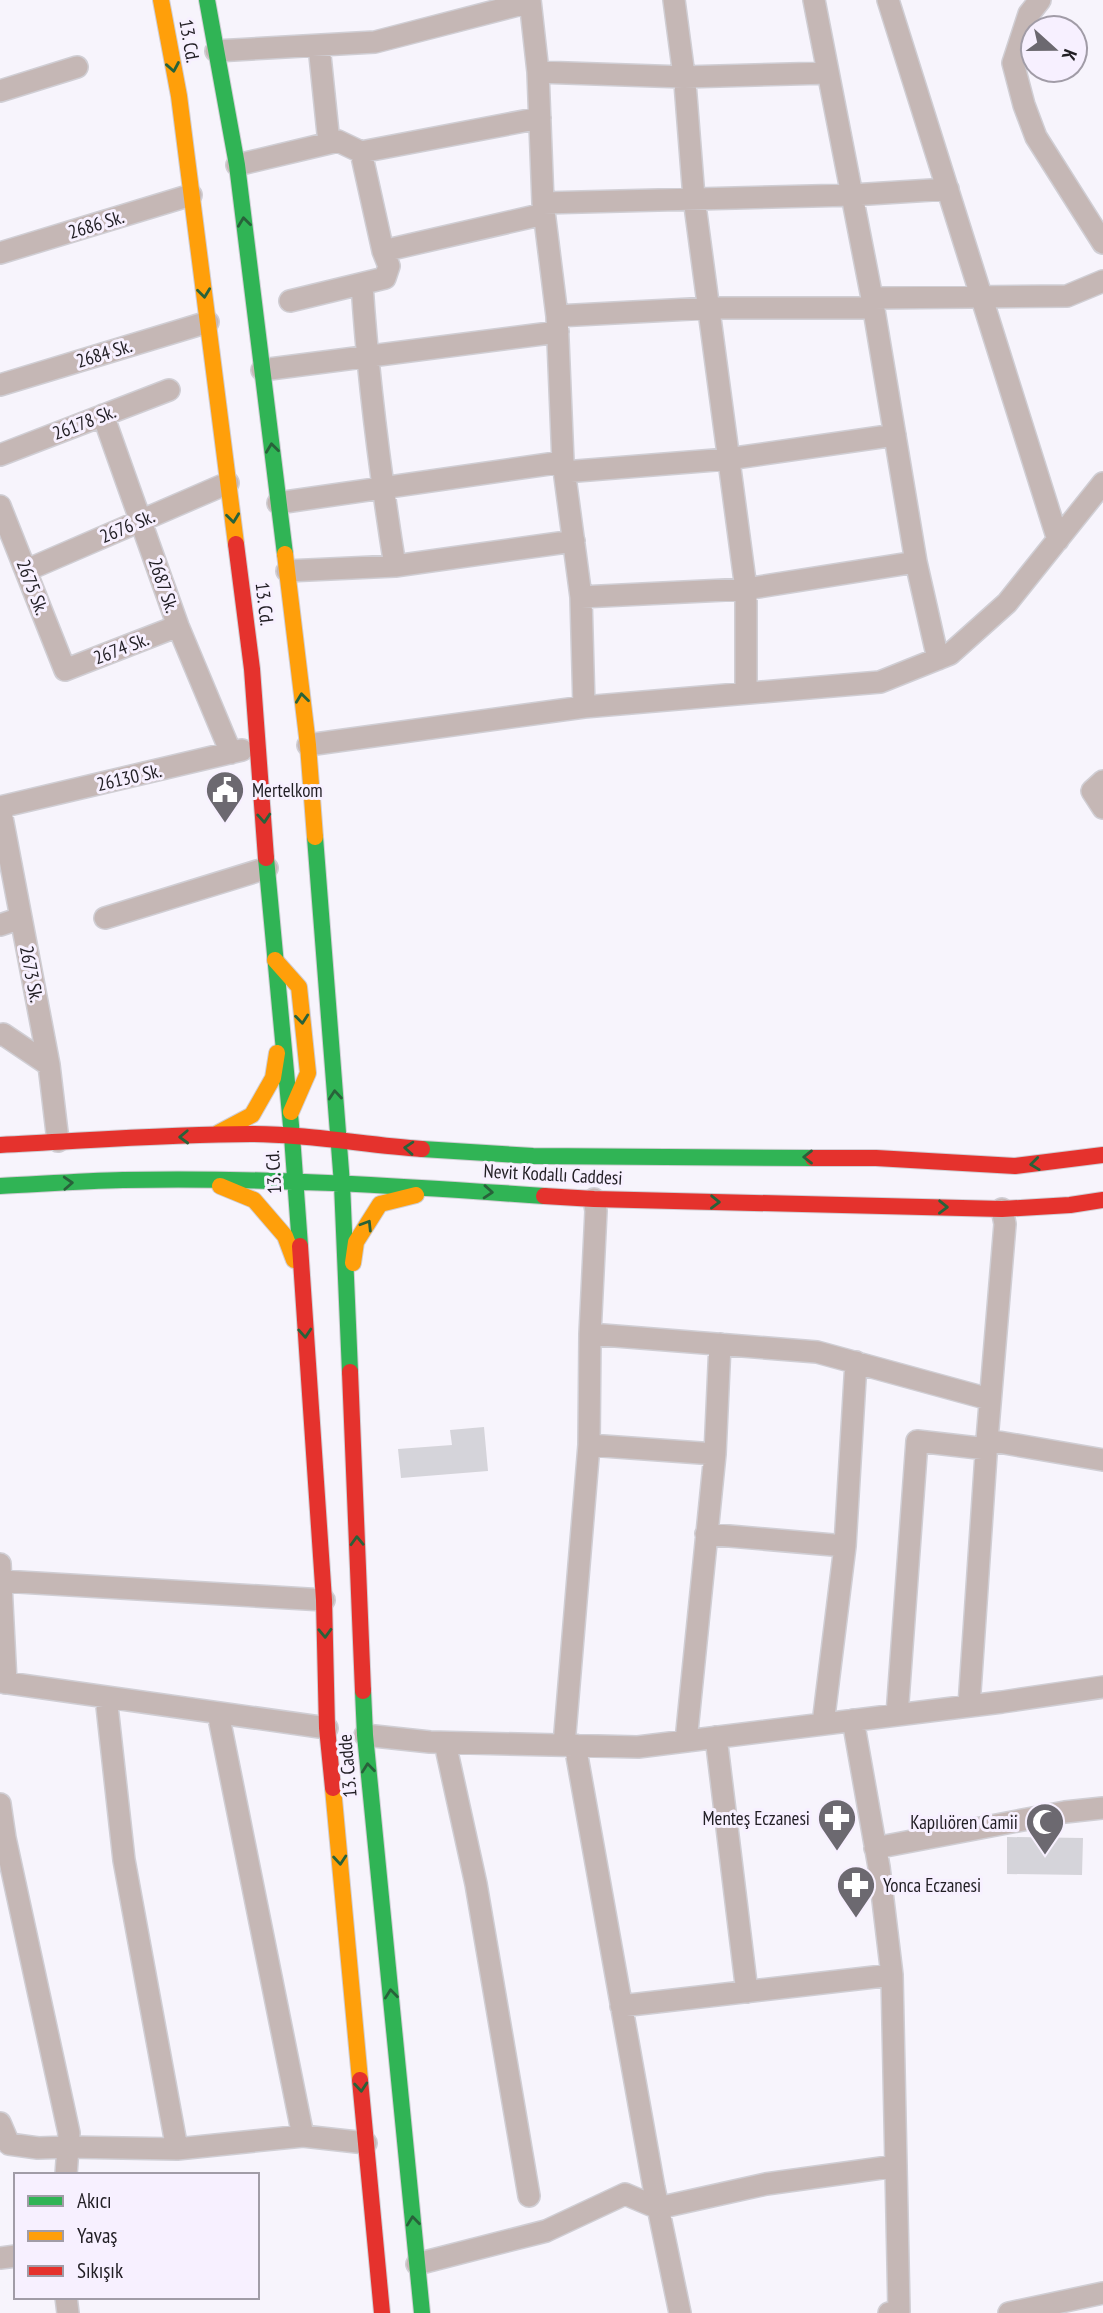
<svg xmlns="http://www.w3.org/2000/svg" width="1103" height="2313" viewBox="0 0 1103 2313" font-family="'PT Sans Narrow',sans-serif">
  <style>
    .building { fill: #d5d4da }
    .lines { fill: none; stroke-linecap: round; stroke-linejoin: round }
    .street-casing { stroke: #d0ced4; stroke-width: 24 }
    .fast-casing { stroke: #d0ced4; stroke-width: 18 }
    .slow-casing { stroke: #d0ced4; stroke-width: 18 }
    .jam-casing { stroke: #d0ced4; stroke-width: 18 }
    .street { stroke: #c5b7b5; stroke-width: 21 }
    .fast { stroke: #30b455; stroke-width: 16 }
    .slow { stroke: #ff9f0a; stroke-width: 16 }
    .jam { stroke: #e5322d; stroke-width: 16 }
    .oneway { stroke: #28623a }
    .labels { text-anchor: middle; stroke-width: 6; stroke-linejoin: round; paint-order: stroke }
    .street-label { font-size: 19px; fill: #211e24; stroke: #f7f0ff }
    .poi-label { font-size: 19px; fill: #211e24; stroke: #f7f0ff; text-anchor: start }
  </style>
  <rect width="100%" height="100%" fill="#f7f4fc"/>
  <!-- building -->
  <path class="building" d="M484 1427 488 1471 401 1478 398 1449 452 1445 450 1430Z
    M1007 1837 1083 1838 1082 1875 1007 1874Z"/>
  <g class="lines">
    <!-- street casing -->
    <g class="street-casing">
      <path id="street" d="M530 0 538 72 543 203 557 316 563 462 581 597 584 707
        M674 0 685 83 694 198 746 589V693
        M814 0 872 298 916 562 938 659
        M888 0 1058 540
        M1040 0 1029 14 1013 63 1024 105 1036 137 1103 243
        M319 46 329 143
        M216 51 375 42 530 2
        M538 72 684 77 828 73
        M0 91 77 67
        M237 165 338 141 361 152 540 118
        M543 203 852 195 948 189
        M383 251 544 214
        M0 253 191 195
        M362 284C368 379 380 472 395 566
        M872 298 1067 296 1103 281
        M290 301 385 278 389 266 383 251 361 152
        M557 316 710 308H874
        M262 370 558 332
        M0 385 208 322
        M103 415 178 626 231 753
        M0 455 169 390
        M564 472 728 459 895 435
        M278 503 563 462
        M0 506 65 670 178 626
        M27 570 228 483
        M287 571 395 566 574 541
        M581 597 746 589 916 562
        M308 745 584 707 880 682 950 654 1007 603 1103 483
        M1103 781 1092 791 1103 808
        M0 807 49 1065 58 1141
        M0 807 242 750
        M105 918 267 868
        M0 925 21 918
        M0 1035 3 1034 49 1065
        M1002 1209 1005 1224 987 1440 1103 1460
        M590 1334 817 1352 989 1399
        M589 1445 715 1454
        M706 1534 845 1546
        M0 1564 6 1683
        M2 1581 324 1600
        M0 1682 327 1728
        M106 1697 124 1860 177 2149
        M969 1706 987 1440
        M218 1713 303 2136
        M897 1715 917 1441 987 1449
        M853 1720 879 1867 892 1975 899 2311 889 2313
        M823 1724 845 1546 856 1362
        M365 1735 430 1742 638 1747 1002 1702 1103 1687
        M716 1737 747 1992
        M686 1741 715 1454 720 1344
        M445 1743 476 1884 529 2196
        M564 1745 589 1445 590 1334 596 1211 594 1199
        M575 1745 654 2188 680 2313
        M0 1804 5 1838 69 2133 66 2175
        M875 1848 1065 1812 1103 1808
        M621 2006 892 1975
        M0 2123 9 2144 38 2148 68 2147 177 2149 303 2136 366 2143
        M0 2258 16 2256
        M417 2264 546 2231 625 2194 658 2208 766 2184 896 2166
        M66 2297 68 2313
        M1009 2313 1103 2293"/>
    </g>
    <!-- fast casing -->
    <g class="fast-casing">
      <path id="fast" d="M207 0 237 165 285 554
        M315 837 342 1184 350 1372
        M266 858 292 1136 300 1246
        M422 1149 533 1156 813 1158
        M0 1186C41 1184 82 1181 123 1180 263 1177 404 1186 544 1196
        M363 1691 365 1735 422 2313"/>
    </g>
    <!-- slow casing -->
    <g class="slow-casing">
      <path id="slow" d="M161 0 179 96 236 544
        M285 554 308 745 315 837
        M275 960 299 987 308 1073 291 1112
        M218 1133 252 1115 273 1078 277 1053
        M220 1186 254 1200 285 1236 294 1260
        M353 1263 356 1242 380 1204 416 1195
        M333 1788 360 2080"/>
    </g>
    <!-- jam casing -->
    <g class="jam-casing">
      <path id="jam" d="M236 544 252 669 266 858
        M0 1145C84 1141 168 1134 251 1134 309 1134 365 1145 422 1149
        M813 1158H876L1015 1166 1103 1155
        M544 1196 594 1199 1002 1209 1070 1205 1103 1200
        M300 1246 324 1600 327 1728 333 1788
        M350 1372 363 1691
        M360 2080 382 2313"/>
    </g>
    <!-- street -->
    <use href="#street" class="street"/>
    <!-- fast -->
    <use href="#fast" class="fast"/>
    <!-- slow -->
    <use href="#slow" class="slow"/>
    <!-- jam -->
    <use href="#jam" class="jam"/>
  </g>
  <!-- one-way arrows -->
  <defs><path id="oneway-chevron" d="M-2-3.5L2.5 0L-2 3.5" fill="none" stroke-width="1.6" stroke-linecap="round" stroke-linejoin="round" transform="scale(1.75)"/></defs>
  <g class="oneway">
    <use href="#oneway-chevron" transform="translate(173 67) rotate(80)"/>
    <use href="#oneway-chevron" transform="translate(244 222) rotate(-97)"/>
    <use href="#oneway-chevron" transform="translate(204 293) rotate(83)"/>
    <use href="#oneway-chevron" transform="translate(272 448) rotate(-97)"/>
    <use href="#oneway-chevron" transform="translate(233 518) rotate(83)"/>
    <use href="#oneway-chevron" transform="translate(302 698) rotate(-97)"/>
    <use href="#oneway-chevron" transform="translate(264 818) rotate(86)"/>
    <use href="#oneway-chevron" transform="translate(302 1019) rotate(84)"/>
    <use href="#oneway-chevron" transform="translate(335 1095) rotate(-95)"/>
    <use href="#oneway-chevron" transform="translate(184 1137) rotate(178)"/>
    <use href="#oneway-chevron" transform="translate(409 1148) rotate(-176)"/>
    <use href="#oneway-chevron" transform="translate(808 1157) rotate(-180)"/>
    <use href="#oneway-chevron" transform="translate(1035 1164) rotate(173)"/>
    <use href="#oneway-chevron" transform="translate(68 1183) rotate(-3)"/>
    <use href="#oneway-chevron" transform="translate(488 1192) rotate(4)"/>
    <use href="#oneway-chevron" transform="translate(715 1202) rotate(1)"/>
    <use href="#oneway-chevron" transform="translate(943 1207) rotate(1)"/>
    <use href="#oneway-chevron" transform="translate(367 1225) rotate(-58)"/>
    <use href="#oneway-chevron" transform="translate(305 1333) rotate(86)"/>
    <use href="#oneway-chevron" transform="translate(357 1541) rotate(-92)"/>
    <use href="#oneway-chevron" transform="translate(325 1633) rotate(88)"/>
    <use href="#oneway-chevron" transform="translate(368 1768) rotate(-96)"/>
    <use href="#oneway-chevron" transform="translate(340 1860) rotate(85)"/>
    <use href="#oneway-chevron" transform="translate(391 1994) rotate(-96)"/>
    <use href="#oneway-chevron" transform="translate(361 2087) rotate(85)"/>
    <use href="#oneway-chevron" transform="translate(413 2221) rotate(-96)"/>
  </g>
  <!-- icons -->
  <defs>
    <g id="civic-pin" transform="scale(2.0125)"><path d="M0 17L-7.5 6A9.5 9.5 0 1 1 7.5 6Z" fill="#6c6970" stroke="#f7f0ff"/><path d="M-.6-6.5H3V-4.5H.6V-3L4-1V1h2V6H-6V1h2V-1L-.6-3ZM-1.2 2.5V6h2.4V2.5Z" fill="#fff"/></g>
    <g id="pharmacy-pin" transform="scale(2.0125)"><path d="M0 17L-7.5 6A9.5 9.5 0 1 1 7.5 6Z" fill="#6c6970" stroke="#f7f0ff"/><path d="M-2-6h4v4h4v4h-4v4h-4v-4h-4v-4h4Z" fill="#fff"/></g>
    <g id="mosque-pin" transform="scale(2.0125)"><path d="M0 17L-7.5 6A9.5 9.5 0 1 1 7.5 6Z" fill="#6c6970" stroke="#f7f0ff"/><path d="M3.5-4.9A6 6 0 1 0 3.5 4.9A5 5 0 1 1 3.5-4.9Z" fill="#fff"/></g>
  </defs>
  <g fill-rule="evenodd">
    <use href="#civic-pin" x="225" y="790"/>
    <use href="#pharmacy-pin" x="837" y="1818"/>
    <use href="#mosque-pin" x="1045" y="1822"/>
    <use href="#pharmacy-pin" x="856" y="1885"/>
  </g>
  <g class="labels">
    <!-- street labels -->
    <g class="street-label">
      <text transform="translate(190 41) rotate(80)" y="7">13. Cd.</text>
      <text transform="translate(96 224) rotate(-17)" y="7">2686 Sk.</text>
      <text transform="translate(104 353) rotate(-17)" y="7">2684 Sk.</text>
      <text transform="translate(84 422) rotate(-21)" y="7">26178 Sk.</text>
      <text transform="translate(127 526) rotate(-23)" y="7">2676 Sk.</text>
      <text transform="translate(164 585) rotate(71)" y="7">2687 Sk.</text>
      <text transform="translate(33 587) rotate(69)" y="7">2675 Sk.</text>
      <text transform="translate(265 604) rotate(83)" y="7">13. Cd.</text>
      <text transform="translate(121 648) rotate(-21)" y="7">2674 Sk.</text>
      <text transform="translate(129 777) rotate(-13)" y="7">26130 Sk.</text>
      <text transform="translate(32 974) rotate(79)" y="7">2673 Sk.</text>
      <text transform="translate(273 1172) rotate(-93)" y="7">13. Cd.</text>
      <text transform="translate(553 1174) rotate(3)" y="7">Nevit Kodallı Caddesi</text>
      <text transform="translate(347 1766) rotate(-95)" y="7">13. Cadde</text>
    </g>
    <!-- poi labels -->
    <g class="poi-label">
      <text x="252" y="797">Mertelkom</text>
      <text x="810" y="1825" text-anchor="end">Menteş Eczanesi</text>
      <text x="1018" y="1829" text-anchor="end">Kapılıören Camii</text>
      <text x="883" y="1892">Yonca Eczanesi</text>
    </g>
  </g>
  <!-- legend -->
  <rect x="14" y="2173" width="245" height="126" fill="#f7f0ff" stroke="#a19ca7" stroke-width="2"/>
  <rect x="28" y="2196" width="35" height="10" fill="#30b455" stroke="#a19ca7" stroke-width="2"/>
  <text x="77" y="2208" font-size="21" fill="#211e24">Akıcı</text>
  <rect x="28" y="2231" width="35" height="10" fill="#ff9f0a" stroke="#a19ca7" stroke-width="2"/>
  <text x="77" y="2243" font-size="21" fill="#211e24">Yavaş</text>
  <rect x="28" y="2266" width="35" height="10" fill="#e5322d" stroke="#a19ca7" stroke-width="2"/>
  <text x="77" y="2278" font-size="21" fill="#211e24">Sıkışık</text>
  <!-- north arrow -->
  <g transform="translate(1054 49) rotate(111)"><circle r="33" fill="#f7f0ff" stroke="#a19ca7" stroke-width="2"/>
  <path d="M0-5L12 26L0 18L-12 26Z" fill="#6c6970"/>
  <text y="-10" font-size="19" font-weight="bold" text-anchor="middle" fill="#211e24">K</text>
  </g>
</svg>
